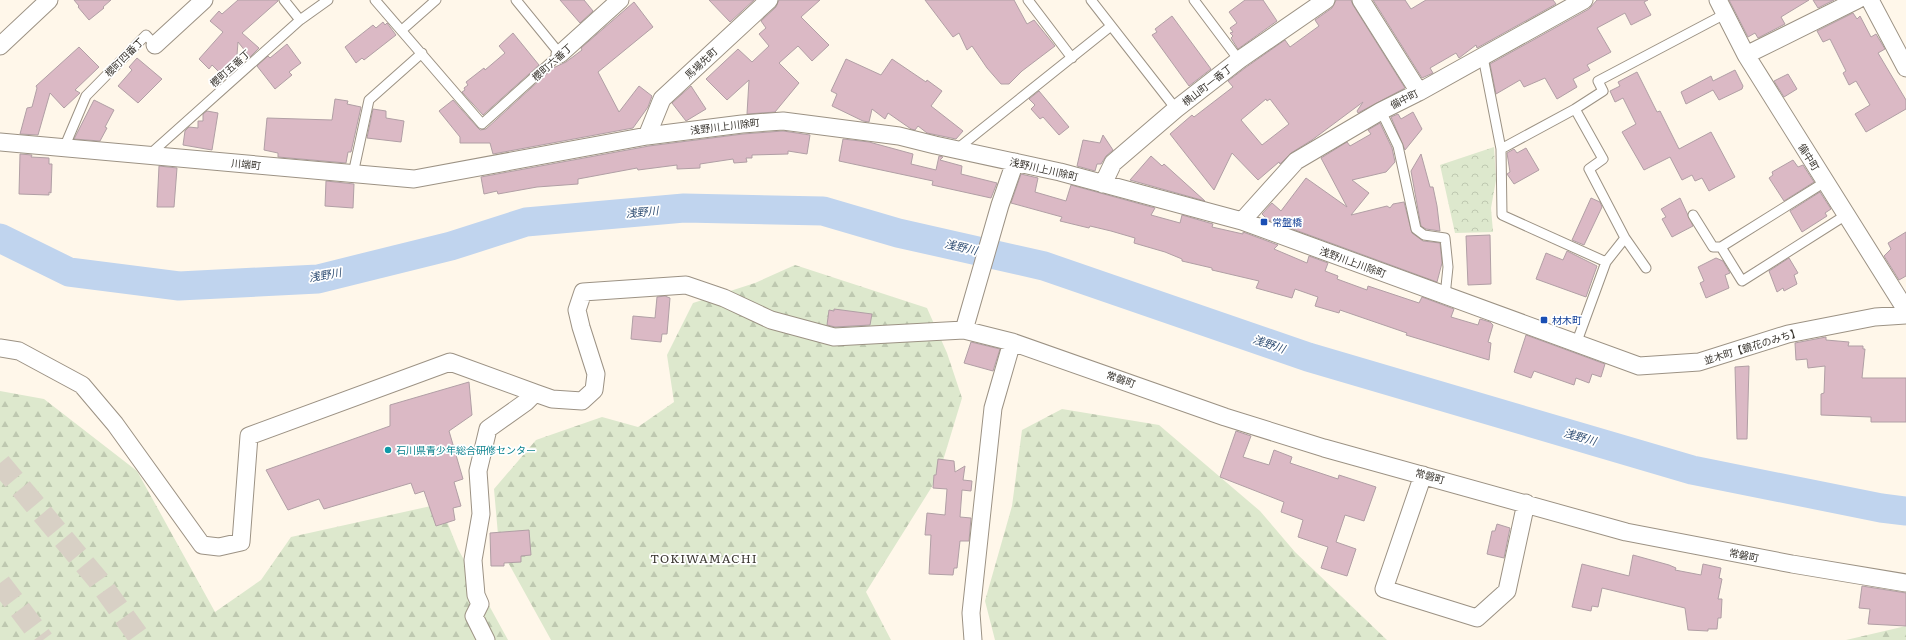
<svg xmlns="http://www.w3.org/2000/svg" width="1906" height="640" viewBox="0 0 1906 640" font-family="Literata,'Noto Sans JP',serif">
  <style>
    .forest { fill: url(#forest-firs) }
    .park { fill: url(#park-crowns) }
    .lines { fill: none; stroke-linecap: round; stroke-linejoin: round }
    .river { stroke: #c0d4ee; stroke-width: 29 }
    .building { fill: #dbb9c5; stroke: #b19fa5; fill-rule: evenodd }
    .highway-tunnel { stroke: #d8d0c5; stroke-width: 22; stroke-dasharray: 22 11; stroke-linecap: butt }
    .lane-casing { stroke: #9c9284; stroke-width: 11 }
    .street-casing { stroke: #9c9284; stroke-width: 19 }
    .lane { stroke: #fff; stroke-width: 9 }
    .street { stroke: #fff; stroke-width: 17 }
    .transit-dot { fill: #1a4fb4; stroke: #fff; stroke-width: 1.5 }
    .culture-dot { fill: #0f9aa8; stroke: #fff; stroke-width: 1.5 }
    .labels { text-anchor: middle; stroke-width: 3.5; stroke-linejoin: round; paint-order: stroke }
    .street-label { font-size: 10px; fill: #3a3630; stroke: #fff }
    .transit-label { font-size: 10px; fill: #164399; stroke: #fff; text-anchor: start }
    .culture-label { font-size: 10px; fill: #0d838f; stroke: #fff; text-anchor: start }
    .water-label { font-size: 11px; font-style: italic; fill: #325075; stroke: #fff }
    .quarter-label { font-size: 12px; letter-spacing: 1px; fill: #3a3630; stroke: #fff }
  </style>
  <defs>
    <pattern id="forest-firs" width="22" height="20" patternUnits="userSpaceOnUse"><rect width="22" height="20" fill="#dde8cd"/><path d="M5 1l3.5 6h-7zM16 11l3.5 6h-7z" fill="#bec8b0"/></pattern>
    <pattern id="park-crowns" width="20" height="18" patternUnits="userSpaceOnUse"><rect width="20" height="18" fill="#dde8cd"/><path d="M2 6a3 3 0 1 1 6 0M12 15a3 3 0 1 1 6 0" fill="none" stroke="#bec8b0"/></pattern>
  </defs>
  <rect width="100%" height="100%" fill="#fff7ea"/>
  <!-- forest -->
  <path class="forest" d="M795 265 927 308 947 353 962 398 938 477 866 592 891 640H551L499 546 494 489 536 440 602 417 638 427 674 402 667 355 693 303 755 283Z
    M0 391 44 399 137 471 215 612 261 580 291 537 440 504 458 549 508 640H0Z
    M1062 409 1159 425 1260 511 1295 552 1387 640H995L985 601 1012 506 1022 430Z
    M1906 626V640H1846Z"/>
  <!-- park -->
  <path class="park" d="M1494 147 1496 180 1491 208 1493 232 1455 233 1440 165Z"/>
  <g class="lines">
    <!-- river -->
    <path class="river" d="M0 238 69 272 179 286 318 279 451 246 526 222 684 208 823 211 898 233 1044 266 1308 357 1692 470 1881 508 1906 511"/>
  </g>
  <!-- building -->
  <path class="building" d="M74 0H111L103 7 104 8 89 20 78 7 79 6Z
    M238 0H278V1L242 33 259 48 250 57 238 42 236 68 226 79 212 65 209 69 199 59 223 32 210 21 219 11 222 14Z
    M560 0H584L593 11 580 23Z
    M709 0H754L730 22Z
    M779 0H820L801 17 829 45 812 61 798 46 779 63 799 83 775 112 747 114 749 80 727 100 706 79 738 49 752 62 769 46 759 34 766 28 761 21 776 7Z
    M925 0H1014L1027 24 1034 20 1055 46 1022 71 1009 84H1001L987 68 972 46 967 50 959 33 953 37Z
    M1245 0H1263L1277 21 1238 49 1231 38 1233 36 1230 33 1233 32 1230 28 1237 23 1229 12Z
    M1336 0H1351L1353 5 1405 88 1358 113 1357 111 1363 102 1312 140 1291 153 1280 164 1279 162 1258 180 1232 153 1214 190 1170 134 1192 115 1194 117 1233 87 1228 81 1245 68 1285 40 1290 47 1319 26 1315 20 1332 8ZM1266 99 1267 101 1270 99 1289 124 1262 145 1241 120Z
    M1373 0H1405L1411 9 1426 0H1553L1556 4 1477 48 1476 45 1459 58 1456 53 1430 68 1433 73 1422 78Z
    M1597 0H1648L1644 2 1651 15 1631 25 1625 13 1597 28 1611 52 1587 65 1590 70 1573 79 1577 87 1557 99 1545 78 1524 87 1520 80 1496 94 1490 64 1589 9Z
    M1729 0H1809L1781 17 1785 24 1758 38 1755 33 1748 37Z
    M1813 0H1834L1818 8Z
    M634 2 653 27 598 72 619 112 639 86 652 96 648 107 633 128 493 154 490 143H460V137L439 111 453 100 478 128 480 130 486 129 553 68 566 62 582 50 581 48Z
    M1853 13 1857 19 1860 16 1871 37 1876 34 1885 49 1878 53 1906 100V109L1866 132 1855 114 1870 105 1856 81 1849 85 1843 73 1846 71 1830 39 1823 42 1817 31Z
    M1172 16 1211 69 1189 86 1152 35 1157 32 1155 29Z
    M383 22 385 25 387 23 396 35 364 60 362 58 356 63 345 47 373 25 376 28Z
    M513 33 539 65 483 115 462 92 465 90 464 88 468 85 466 82 484 68 485 70 505 53 499 46Z
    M287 44 301 63 289 72 292 75 275 89 257 66 268 56 270 58Z
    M79 47 99 67 75 90 80 93 64 108 50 93 38 135 20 134 27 108 32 107 37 88 36 86Z
    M137 58 162 79 138 103 118 86 132 70 129 67Z
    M846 59 881 75 892 59 926 82 927 80 942 91 931 106 963 131 956 139 927 133 918 126 915 130 911 129 888 113 885 119 872 109 869 122 863 121 832 106 837 94 831 91Z
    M1735 70 1743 86 1742 89 1719 100 1713 90 1686 104 1681 92 1711 76 1713 81Z
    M1637 72 1657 112 1660 111 1679 149 1711 132 1735 177 1709 191 1702 178 1695 181 1692 175 1682 180 1670 157 1644 170 1622 132 1636 124 1623 98 1615 102 1610 91 1620 86 1618 82Z
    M1788 74 1797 89 1784 97 1774 81Z
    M691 86 706 109 686 121 672 103Z
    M1039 91 1069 127 1059 135 1043 117 1040 119 1031 109 1035 105 1029 99Z
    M335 99 348 101 347 104 361 107 351 152H348L346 163 278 157V153L264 150 267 118 332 120Z
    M94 100 114 110 105 127 107 128 100 141 74 139Z
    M373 109 386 111V118L404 121 401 142 367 138Z
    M207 111 218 113 212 150 183 145 185 131 189 127 198 128V121H203V114Z
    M1413 112 1422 129 1405 150 1391 117 1398 114 1401 119Z
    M1380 123 1392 148 1395 162 1386 172 1352 180 1369 193 1351 215 1387 206 1390 208 1393 204 1404 202 1412 233 1423 241 1440 243 1442 263 1437 282 1268 220 1262 214 1272 203 1281 211 1306 178 1347 207 1321 158 1347 142 1350 146 1371 134 1368 130Z
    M783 131 810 135 807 154 788 151V154L752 155V158H746L747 162 734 163 733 159 700 164V168L677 169V165L638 170 637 168 578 179V184L537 187 498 194 497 191 484 194 481 177 649 146 743 134Z
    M1103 135 1113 150 1106 156 1101 164H1097L1095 171 1077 166 1083 140 1100 143Z
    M843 139 869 142 913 154 911 164 936 170 939 156 943 157 940 160 962 166 961 174 997 183 991 198 932 185 933 181 839 161Z
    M1526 148 1539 170 1514 184 1507 174 1510 172 1507 153 1514 149 1517 153Z
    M20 154 32 155 31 157 49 158V164H52L51 193 49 192V195L19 194Z
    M1421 154 1430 187H1433L1437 206 1440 231 1426 229 1421 226 1411 171Z
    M1151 156 1162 166 1164 164 1205 201 1130 180Z
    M1793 160 1798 167 1803 165 1814 182 1784 201 1769 178 1773 175 1772 172Z
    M159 166 177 168 174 207H157Z
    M1021 174 1038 178 1035 192 1066 201 1071 185 1155 208 1151 215 1180 223 1182 215 1213 224 1212 227 1243 234V232L1278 245 1274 249 1307 263 1309 256 1328 263 1325 271 1338 276 1337 279 1367 290 1368 286 1419 303 1422 297 1454 309 1451 317 1478 325 1480 319 1490 322 1493 325 1488 342 1491 343 1489 360 1406 335 1407 333 1340 310 1339 313 1315 306 1318 297 1295 289 1292 298 1256 288 1259 281 1212 270V268L1182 261V259L1165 252 1134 243 1135 238 1111 231 1090 226 1089 228 1060 221 1062 217 1011 203Z
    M326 181 354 184 353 208 325 206Z
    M1820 192 1831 209 1825 213 1827 216 1802 232 1790 211Z
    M1591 198 1600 202 1602 207 1584 245 1572 240Z
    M1680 198 1693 226 1672 237 1662 219 1666 217 1661 209Z
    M1906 232V276L1899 280 1884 256 1891 249 1888 243Z
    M1490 235 1491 284 1468 285 1466 236Z
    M1567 251 1597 266 1586 297 1536 279 1546 253 1563 260Z
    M1716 258 1723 261 1730 273 1725 275 1729 288 1706 298 1700 283 1704 281 1698 267Z
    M1789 258 1798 273 1794 275 1797 284 1784 291 1783 288 1777 292 1769 271Z
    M665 296 670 298 667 334H662L661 342 631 339 633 316 655 318 657 297Z
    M834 309 872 314 870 325 835 327 827 325 829 310 834 311Z
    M1526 335 1605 364 1601 377 1592 374 1589 383 1576 378 1574 385 1534 371 1531 378 1514 372Z
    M1826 337V340L1849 342 1848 346H1863V349H1865L1862 378H1906V422H1871V417L1821 415V394L1824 393 1825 366 1808 368 1807 359 1796 360 1795 343Z
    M971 342 1000 349 993 371 964 363Z
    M1749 366 1747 439H1737L1735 367Z
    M469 382 472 415 449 431 463 479 454 482 461 506 453 508 455 520 436 526 424 491 415 494 411 483 324 509 319 499 288 510 266 470 390 426V405Z
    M1236 431 1251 436 1243 457 1269 465 1274 450 1292 457 1290 463 1338 479 1339 475 1376 487 1364 521 1345 515 1336 542 1356 549 1347 576 1321 568 1328 547 1298 537 1303 520 1281 512 1284 502 1220 477Z
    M938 459 954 461 955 472 965 466 963 480 972 481 971 491 962 490 960 517 971 518 969 541H960L957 568H954L953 575 929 574 931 535H925L927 513 945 515 947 489 933 488 934 475H936Z
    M1497 524 1510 528 1504 558 1487 554 1492 531H1495Z
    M529 530 531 555 521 556V562L504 563V566H491L490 533Z
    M1633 555 1669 565 1676 568 1675 570 1701 575 1703 564 1721 568 1719 578 1722 579 1718 599H1722L1721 618H1718L1717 629H1708V631L1688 630 1685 608 1602 588 1598 607 1592 606 1591 611 1572 607 1582 564 1629 576Z
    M1862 586 1906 593V626L1868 624 1870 609 1859 608Z"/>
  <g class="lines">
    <!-- highway-tunnel -->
    <path class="highway-tunnel" d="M0 463 98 580 141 640
      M0 583 43 640"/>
    <!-- lane casing -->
    <g class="lane-casing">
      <path id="lane" d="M284 0 300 20
        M375 0 482 124 560 54 516 0
        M1028 0 1072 58
        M1091 0 1176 109
        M1194 0 1239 60
        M402 30 436 0
        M1483 57 1501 149 1502 215 1606 262
        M1575 109 1603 91 1598 81 1725 14
        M1381 111 1398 146 1416 229 1424 235 1445 238 1448 267 1445 296
        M64 148 86 96 146 35 155 45
        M957 149 1111 26
        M1501 149 1575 109 1603 159 1589 169 1625 238 1606 262 1576 344
        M149 155 300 20 328 0
        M353 174 369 100 422 53
        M1693 215 1713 247H1721L1742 281 1846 215
        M1625 238 1646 268
        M1721 247 1825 182"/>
    </g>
    <!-- street casing -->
    <g class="street-casing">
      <path id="street" d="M1361 0 1419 92
        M1718 0 1746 55 1906 310
        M1870 0 1906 68
        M155 45 204 0
        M0 46 49 0
        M560 54 620 0
        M1746 55 1857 0
        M647 136 662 99 769 0
        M0 142 414 179 647 136 742 124 783 121 899 136 935 145 1060 172 1242 221 1639 366 1699 362 1788 334 1875 317 1906 315
        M1103 184 1113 163 1176 109 1239 60 1326 0
        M1242 221 1296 161 1381 111 1419 92 1584 0
        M964 330 1000 205 1015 162
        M0 348 19 351 82 385 115 424 202 545 219 547 241 542 249 436 450 362 535 393
        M1423 475 1384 589 1477 618 1507 591 1526 503
        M486 640 474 616 480 604 476 595 473 560 481 514 478 471 488 429 526 402 535 393 552 399 582 401 594 390 596 374 581 327 577 310 583 292 686 285 724 298 771 320 834 337 964 330 1012 342 1225 417 1324 448 1626 532 1792 564 1906 583
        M973 640 971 613 993 408 1012 342"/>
    </g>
    <!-- lane -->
    <use href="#lane" class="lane"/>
    <!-- street -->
    <use href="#street" class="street"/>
  </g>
  <!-- markers -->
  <g class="transit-dot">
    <rect x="1260" y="218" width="8" height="8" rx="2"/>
    <rect x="1540" y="316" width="8" height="8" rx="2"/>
  </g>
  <circle class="culture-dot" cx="388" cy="450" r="4"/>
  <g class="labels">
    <!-- street labels -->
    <g class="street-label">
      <text transform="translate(124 57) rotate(-45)" y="4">櫻町四番丁</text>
      <text transform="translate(552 62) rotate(-42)" y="4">櫻町六番丁</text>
      <text transform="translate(701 63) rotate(-43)" y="4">馬場先町</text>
      <text transform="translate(230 68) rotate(-42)" y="4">櫻町五番丁</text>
      <text transform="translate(1207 85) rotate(-38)" y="4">横山町一番丁</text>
      <text transform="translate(1404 99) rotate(-27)" y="4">備中町</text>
      <text transform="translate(725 126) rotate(-7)" y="4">浅野川上川除町</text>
      <text transform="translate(1809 157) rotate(58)" y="4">備中町</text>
      <text transform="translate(246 164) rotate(5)" y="4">川端町</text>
      <text transform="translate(1044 169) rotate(13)" y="4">浅野川上川除町</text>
      <text transform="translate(1353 262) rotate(20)" y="4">浅野川上川除町</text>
      <text transform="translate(1752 346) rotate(-17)" y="4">並木町【鏡花のみち】</text>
      <text transform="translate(1121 379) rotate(19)" y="4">常磐町</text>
      <text transform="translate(1430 476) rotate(15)" y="4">常磐町</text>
      <text transform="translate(1744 555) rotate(11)" y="4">常磐町</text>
    </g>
    <!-- transit labels -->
    <g class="transit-label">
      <text x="1272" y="226">常盤橋</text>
      <text x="1552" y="324">材木町</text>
    </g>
    <!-- culture labels -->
    <g class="culture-label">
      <text x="396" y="454">石川県青少年総合研修センター</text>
    </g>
    <!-- water labels -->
    <g class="water-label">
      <text transform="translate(642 212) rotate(-5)" y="4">浅野川</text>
      <text transform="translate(961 247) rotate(13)" y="4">浅野川</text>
      <text transform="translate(325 275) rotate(-10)" y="4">浅野川</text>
      <text transform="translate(1269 344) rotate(19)" y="4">浅野川</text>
      <text transform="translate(1580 437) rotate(16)" y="4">浅野川</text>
    </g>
    <!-- quarter labels -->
    <g class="quarter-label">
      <text x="704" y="563">TOKIWAMACHI</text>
    </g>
  </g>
</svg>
